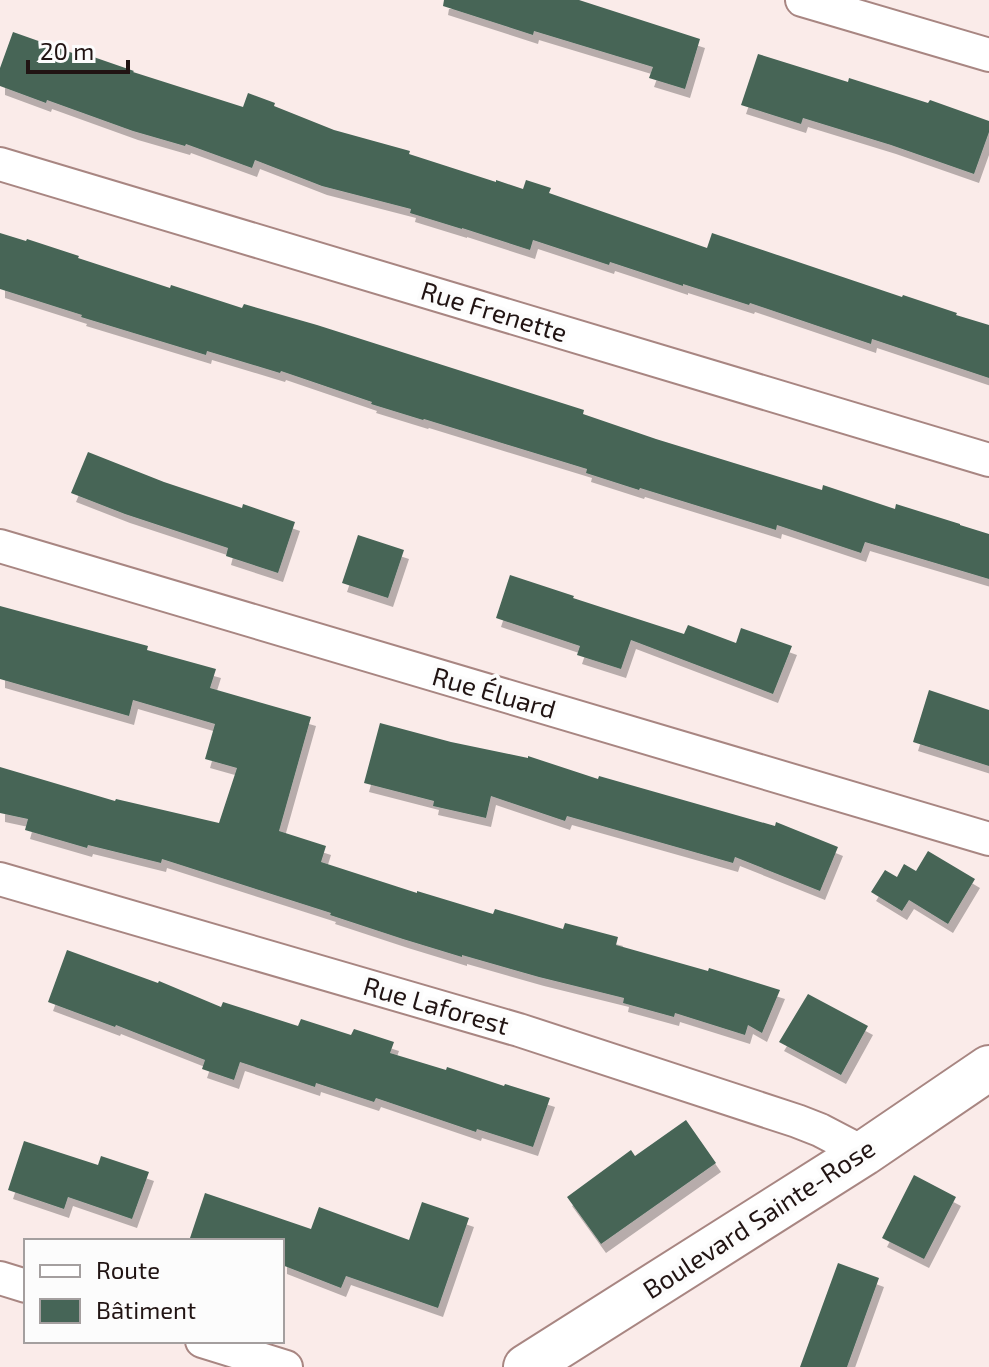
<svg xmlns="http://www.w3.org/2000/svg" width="989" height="1367" viewBox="0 0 989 1367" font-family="'Exo 2',sans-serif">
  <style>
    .building { fill: #466557; filter: url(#shadow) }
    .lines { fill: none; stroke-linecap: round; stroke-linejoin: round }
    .street-casing { stroke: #a88682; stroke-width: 36 }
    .secondary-casing { stroke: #a88682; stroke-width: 48 }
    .street { stroke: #fff; stroke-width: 32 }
    .secondary { stroke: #fff; stroke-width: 44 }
    .labels { text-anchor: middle; stroke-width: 8; stroke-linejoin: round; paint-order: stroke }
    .street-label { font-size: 26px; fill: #211413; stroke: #fcfcfc }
  </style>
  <defs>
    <filter id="shadow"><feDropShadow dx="5" dy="9" stdDeviation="0" flood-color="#0004"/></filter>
  </defs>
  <rect width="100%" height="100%" fill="#faebe9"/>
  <!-- building -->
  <path class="building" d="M444 0H579L700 39 685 89 649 78 653 67 534 31 533 35 443 6Z
    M13 32 81 56 82 53 134 71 133 72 243 107 248 93 275 103 274 106 334 130 410 151 409 154 496 182V180L523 189 526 180 551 188 549 193 707 248 712 233 902 297 903 295 957 313 956 315 989 325V378L872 339 871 344 750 303 749 305 683 284V286L610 262 609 265 533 240 530 250 462 228V229L410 213 411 209 322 186 255 160 252 168 186 144 185 146 133 131 47 100 46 103 0 86V68Z
    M758 54 848 82 849 78 928 103 930 100 989 121V132L974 174 891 145 803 118 801 124 741 105Z
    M0 233 26 241 27 239 79 256 78 258 170 288 171 285 242 308 244 304 317 325 584 410 583 414 656 439 822 490 823 485 895 509 896 504 960 524V525L989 534V579L865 542 861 553 777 525 776 530 640 488 639 490 586 473 587 469 424 419 423 420 371 404 372 402 281 371 280 373 207 351 206 355 81 317 82 315 0 289Z
    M88 452 164 482 242 508 243 504 295 522 278 573 226 556 228 548 125 514 71 493Z
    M358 535 404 550 388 598 342 583Z
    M510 575 574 596 573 598 684 634 688 625 736 643 741 628 792 646 773 694 631 640 621 669 577 655 580 646 496 618Z
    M0 606 148 646 147 650 216 669 210 688 311 717 279 831 326 846 321 862 417 893V891L493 914 495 909 563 929 565 923 618 937 616 945 708 971 709 968 780 990 762 1033 748 1025 745 1035 675 1013 674 1017 623 1003 624 998 539 977 462 955V957L403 939 330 915 331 913 162 859 161 863 88 845 87 848 25 830 28 819 0 813V767L115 801 116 799 219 823 237 768 205 759 215 724 133 700 129 716 0 679Z
    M929 690 989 710V766L913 742Z
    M380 723 451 742 528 758V756L598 779 599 776 775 826 776 822 838 847 820 891 735 857 733 863 567 816 565 821 491 796 486 818 433 806 434 801 364 783Z
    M928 851 975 879 948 924 909 900 902 911 871 892 885 870 897 877 904 864 916 871Z
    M67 950 158 983 159 981 221 1007 223 1002 298 1026 301 1019 351 1035 354 1029 394 1042 390 1053 446 1070 447 1067 504 1086 505 1084 550 1098 533 1147 477 1129 476 1132 376 1098 374 1102 316 1083 315 1087 240 1062 234 1080 202 1069 205 1060 116 1025 115 1027 48 1002Z
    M808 994 868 1026 841 1075 779 1042Z
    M686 1120 716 1163 601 1244 567 1197 631 1150 635 1156Z
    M24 1141 98 1165 101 1156 149 1172 132 1219 68 1197 64 1209 8 1190Z
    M914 1175 956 1197 924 1259 882 1238Z
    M205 1193 311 1229 319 1207 409 1240 422 1202 469 1218 438 1308 346 1276 341 1288 282 1265V1241H189Z
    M838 1263 879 1278 847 1367H800Z"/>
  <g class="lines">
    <!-- street casing -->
    <g class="street-casing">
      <path id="street" d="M802 0 989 55
        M0 164 989 460
        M0 546 989 839
        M0 879 519 1030 797 1121 820 1130 864 1153
        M0 1278 26 1286
        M202 1341 286 1367"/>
    </g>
    <!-- secondary casing -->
    <g class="secondary-casing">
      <path id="secondary" d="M526 1367 864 1153 989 1068"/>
    </g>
    <!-- street -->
    <use href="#street" class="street"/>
    <!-- secondary -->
    <use href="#secondary" class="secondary"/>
  </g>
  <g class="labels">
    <!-- street labels -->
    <g class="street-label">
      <text transform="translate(494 312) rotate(17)" y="9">Rue Frenette</text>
      <text transform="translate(494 693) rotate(16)" y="9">Rue Éluard</text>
      <text transform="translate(436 1006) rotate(16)" y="9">Rue Laforest</text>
      <text transform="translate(759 1219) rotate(-33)" y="9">Boulevard Sainte-Rose</text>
    </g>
  </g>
  <!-- legend -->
  <rect x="24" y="1239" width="260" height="104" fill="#fcfcfc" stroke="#a49f9f" stroke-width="2"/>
  <rect x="40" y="1265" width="40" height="12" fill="#ffffff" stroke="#a49f9f" stroke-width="2"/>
  <text x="96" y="1279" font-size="24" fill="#211413">Route</text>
  <rect x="40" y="1299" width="40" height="24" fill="#466557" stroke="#a49f9f" stroke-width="2"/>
  <text x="96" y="1319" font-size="24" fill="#211413">Bâtiment</text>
  <!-- scale -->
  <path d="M28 60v12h100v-12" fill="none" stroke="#211413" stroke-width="4"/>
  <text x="40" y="60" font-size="24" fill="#211413" stroke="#fcfcfc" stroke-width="6" paint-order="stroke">20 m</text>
</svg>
